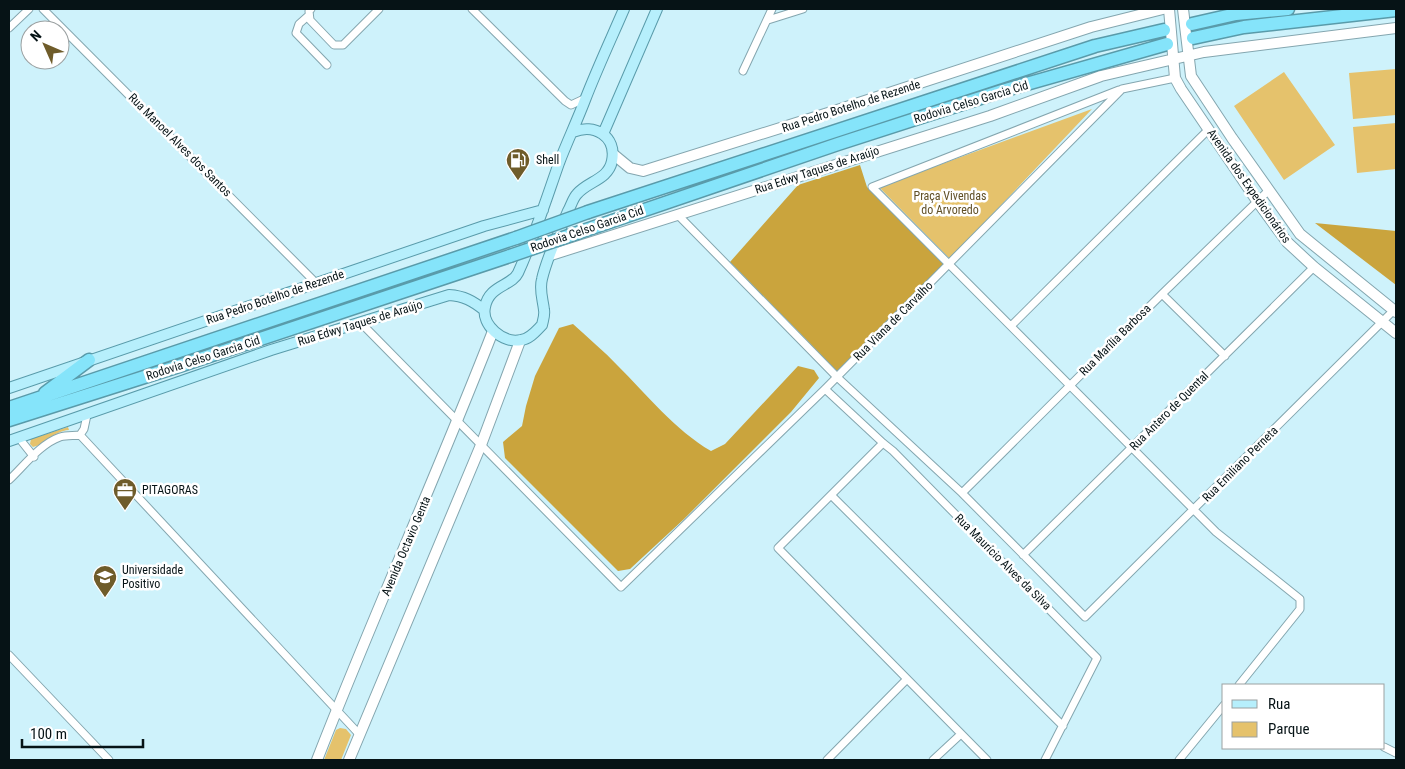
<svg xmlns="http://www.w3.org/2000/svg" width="1405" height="769" viewBox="0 0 1405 769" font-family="'Roboto Condensed',sans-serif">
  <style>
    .green { fill: #e5c26c }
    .forest { fill: #caa43d }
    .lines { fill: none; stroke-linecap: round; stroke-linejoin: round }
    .street-casing { stroke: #84a6af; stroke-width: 9 }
    .secondary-casing { stroke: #84a6af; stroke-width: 12 }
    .primary-casing { stroke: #599baa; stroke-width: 12 }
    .highway-casing { stroke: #599baa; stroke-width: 15 }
    .street { stroke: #fff; stroke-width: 7 }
    .secondary { stroke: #fff; stroke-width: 10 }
    .primary { stroke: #b6effc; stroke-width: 10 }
    .highway { stroke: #85e4fa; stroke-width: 12 }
    .highway-bridge-casing { stroke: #599baa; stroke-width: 15; stroke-linecap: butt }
    .highway-bridge { stroke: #85e4fa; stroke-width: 12 }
    .labels { text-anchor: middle; stroke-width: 5; stroke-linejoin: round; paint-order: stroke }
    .street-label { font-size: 12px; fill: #061316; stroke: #fff }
    .poi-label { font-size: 12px; fill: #061316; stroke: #fff; text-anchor: start }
    .park-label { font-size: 12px; fill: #604f26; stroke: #fff }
  </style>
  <rect width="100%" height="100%" fill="#cef2fb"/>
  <!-- green -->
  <path class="green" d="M1396 69V115L1353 119 1349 73Z
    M1284 72 1335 145 1284 180 1234 106Z
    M1092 109 950 259 879 187Z
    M1396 123V169L1357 173 1353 127Z
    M68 427 69 430C53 431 47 444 33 447L30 444 31 439Z
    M340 728 346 729 351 735 341 760H324L336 730Z"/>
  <!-- forest -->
  <path class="forest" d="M860 165 867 187 944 265 837 371 730 262 798 185Z
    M1315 223 1396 231V285Z
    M573 324C588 338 604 351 618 366 647 395 675 430 711 451L725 444 798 366 814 370 819 378 791 412 683 520 630 569 618 571 505 458 503 442 522 426 526 406 535 376 559 328Z"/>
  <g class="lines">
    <!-- street casing -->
    <g class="street-casing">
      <path id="street" d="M43 9 316 283
        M311 9 309 11 310 20 334 45H343L379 9
        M472 9 565 101 571 105 586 98
        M308 16 299 24 296 33 327 65
        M768 20 803 9
        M9 28 29 9
        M743 71 772 9
        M1119 90 872 187 1216 532 1300 599V609L1239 685
        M678 215 837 377 962 493 1085 617 1394 310
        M1162 294 1225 356
        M360 322 621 587 825 389 1122 89 1175 78
        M1011 326 1208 130
        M825 389 883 443 893 451 1097 658 1045 760
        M80 435 359 734
        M80 435 84 429 87 415
        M19 438 34 457
        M883 443 778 548 987 760
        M9 480C24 466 40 444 60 437 67 435 74 436 80 435
        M962 493 1162 294 1269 190
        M831 495 1063 726
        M1023 555 1314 267
        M9 655 109 760
        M1384 747 1396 753
        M827 760 907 679
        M933 760 961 734
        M1179 760 1224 705"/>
    </g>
    <!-- secondary casing -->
    <g class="secondary-casing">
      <path id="secondary" d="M1169 9 1175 78 1181 89 1257 201 1287 242 1314 267 1396 333
        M1183 9 1191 76 1232 138 1300 234 1396 312
        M613 154 630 168 643 171 828 113 1091 27 1163 9
        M551 255 990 116 1101 76 1204 52 1396 28
        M317 760C373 616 437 475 493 331
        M349 760 481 445 520 341"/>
    </g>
    <!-- primary casing -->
    <g class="primary-casing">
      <path id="primary" d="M573 132C594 123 617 136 612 161 608 180 588 181 577 194 573 198 571 206 568 211 559 232 547 257 542 279 539 290 543 300 544 310 545 315 543 320 542 325 536 331 530 339 521 340 503 344 481 325 485 307 489 285 512 286 518 273 534 238 546 200 559 163 567 142 577 121 585 100 597 69 611 39 624 9
        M603 134 657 9
        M9 388 484 226 543 210
        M9 441 271 350 449 295C464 296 473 301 484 310"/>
    </g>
    <!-- highway casing -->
    <g class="highway-casing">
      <path id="highway" d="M1192 24 1236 14 1288 9
        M1193 38 1244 27 1396 10
        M588 212 1095 46 1164 30
        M580 232 838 144 1002 91 1167 44
        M45 393 89 360
        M9 408 516 238
        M9 420 182 365 510 256"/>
    </g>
    <!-- street -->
    <use href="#street" class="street"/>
    <!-- secondary -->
    <use href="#secondary" class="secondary"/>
    <!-- primary -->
    <use href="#primary" class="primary"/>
    <!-- highway -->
    <use href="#highway" class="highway"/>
    <!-- highway-bridge casing -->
    <g class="highway-bridge-casing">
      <path id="highway-bridge" d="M516 238 588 212
        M510 256 580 232"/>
    </g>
    <!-- highway-bridge -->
    <use href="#highway-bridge" class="highway-bridge"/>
  </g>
  <!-- icons -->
  <defs>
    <g id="fuel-pin" transform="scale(1.25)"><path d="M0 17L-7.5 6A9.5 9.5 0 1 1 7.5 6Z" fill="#6f5c2a" stroke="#fff"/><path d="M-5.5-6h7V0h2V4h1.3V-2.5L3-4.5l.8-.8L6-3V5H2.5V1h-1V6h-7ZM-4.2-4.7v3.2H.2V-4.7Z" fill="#fff"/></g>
    <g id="office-pin" transform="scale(1.25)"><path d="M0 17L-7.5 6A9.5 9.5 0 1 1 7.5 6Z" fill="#6f5c2a" stroke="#fff"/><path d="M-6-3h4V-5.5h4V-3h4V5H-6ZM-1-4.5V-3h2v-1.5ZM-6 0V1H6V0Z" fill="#fff"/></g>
    <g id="university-pin" transform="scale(1.25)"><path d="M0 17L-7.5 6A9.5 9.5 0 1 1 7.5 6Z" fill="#6f5c2a" stroke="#fff"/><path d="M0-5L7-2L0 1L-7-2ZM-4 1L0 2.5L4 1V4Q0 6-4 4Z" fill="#fff"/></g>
  </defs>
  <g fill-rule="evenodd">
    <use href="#fuel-pin" x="518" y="160"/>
    <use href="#office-pin" x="125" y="490"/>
    <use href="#university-pin" x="105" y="577"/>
  </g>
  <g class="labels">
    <!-- street labels -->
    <g class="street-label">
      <text transform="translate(971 102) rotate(-17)" y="4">Rodovia Celso Garcia Cid</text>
      <text transform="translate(851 106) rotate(-18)" y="4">Rua Pedro Botelho de Rezende</text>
      <text transform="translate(180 145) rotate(45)" y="4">Rua Manoel Alves dos Santos</text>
      <text transform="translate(817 170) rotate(-18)" y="4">Rua Edwy Taques de Araújo</text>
      <text transform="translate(1249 186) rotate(55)" y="4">Avenida dos Expedicionários</text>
      <text transform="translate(587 229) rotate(-19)" y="4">Rodovia Celso Garcia Cid</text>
      <text transform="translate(275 297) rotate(-19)" y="4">Rua Pedro Botelho de Rezende</text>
      <text transform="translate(893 321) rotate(-45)" y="4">Rua Viana de Carvalho</text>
      <text transform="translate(360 323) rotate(-17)" y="4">Rua Edwy Taques de Araújo</text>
      <text transform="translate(1115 340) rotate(-45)" y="4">Rua Marília Barbosa</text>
      <text transform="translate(203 358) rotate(-18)" y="4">Rodovia Celso Garcia Cid</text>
      <text transform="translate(1169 411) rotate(-45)" y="4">Rua Antero de Quental</text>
      <text transform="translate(1240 464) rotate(-45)" y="4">Rua Emiliano Perneta</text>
      <text transform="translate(406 546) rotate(-67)" y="4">Avenida Octavio Genta</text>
      <text transform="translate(1003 562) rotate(45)" y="4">Rua Maurício Alves da Silva</text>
    </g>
    <!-- poi labels -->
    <g class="poi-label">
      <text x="536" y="164">Shell</text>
      <text x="142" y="494">PITAGORAS</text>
      <text x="122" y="574">Universidade<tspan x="122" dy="14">Positivo</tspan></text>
    </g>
    <!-- park labels -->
    <g class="park-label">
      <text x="950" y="200">Praça Vivendas<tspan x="950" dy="14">do Arvoredo</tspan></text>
    </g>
  </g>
  <!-- border -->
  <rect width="1405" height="769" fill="none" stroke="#061316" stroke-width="20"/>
  <!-- legend -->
  <rect x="1222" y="684" width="162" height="65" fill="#ffffff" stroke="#9ba1a2"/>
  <rect x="1232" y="700" width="25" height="8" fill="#b6effc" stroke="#9ba1a2"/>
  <text x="1268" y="709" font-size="15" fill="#061316">Rua</text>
  <rect x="1232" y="722" width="25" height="15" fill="#e5c26c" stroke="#9ba1a2"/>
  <text x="1268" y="734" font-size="15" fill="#061316">Parque</text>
  <!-- north arrow -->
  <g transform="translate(45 45) rotate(315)"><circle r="24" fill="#ffffff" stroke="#9ba1a2"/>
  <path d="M0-4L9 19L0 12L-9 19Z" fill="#6f5c2a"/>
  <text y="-8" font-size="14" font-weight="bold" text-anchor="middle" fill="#061316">N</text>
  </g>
  <!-- scale -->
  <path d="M22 739v8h121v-8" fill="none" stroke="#061316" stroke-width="2.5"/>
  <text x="30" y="739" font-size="15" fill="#061316" stroke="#ffffff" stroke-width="4" paint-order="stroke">100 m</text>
</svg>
